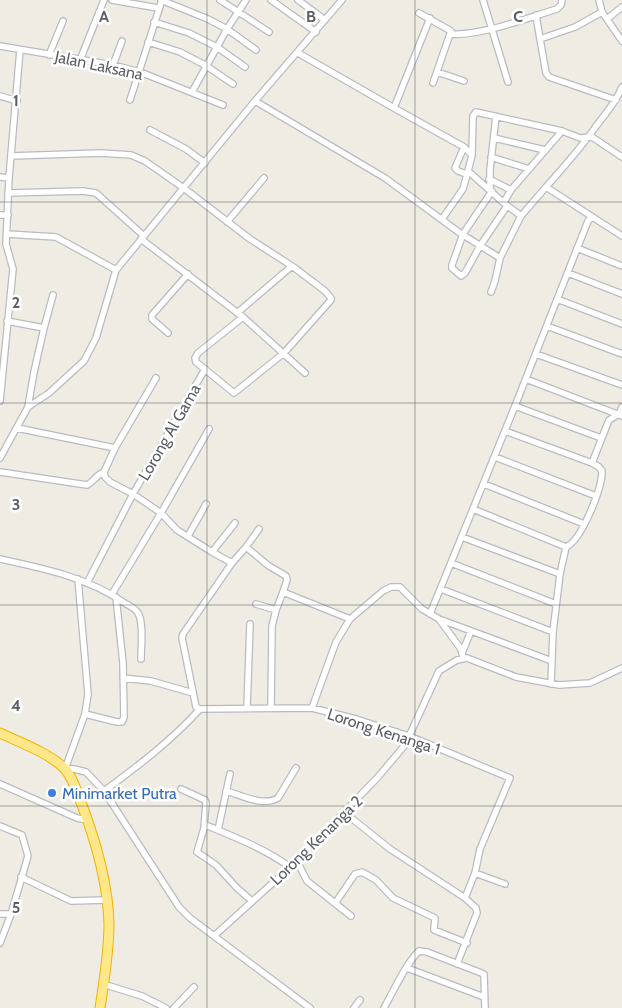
<svg xmlns="http://www.w3.org/2000/svg" width="622" height="1008" viewBox="0 0 622 1008" font-family="Cabin,sans-serif">
  <style>
    .lines { fill: none; stroke-linecap: round; stroke-linejoin: round }
    .minor-casing { stroke: #b8bbc1; stroke-width: 8 }
    .highway-casing { stroke: #f2b200; stroke-width: 11 }
    .minor { stroke: #fff; stroke-width: 5.5 }
    .highway { stroke: #ffe78a; stroke-width: 9 }
    .grid { fill: none; stroke: #5b5f65; stroke-width: 1; stroke-opacity: 0.55 }
    .shop-dot { fill: #3f7fe0; stroke: #fff; stroke-width: 2 }
    .labels { text-anchor: middle; stroke-width: 5; stroke-linejoin: round; paint-order: stroke }
    .street-label { font-size: 16px; fill: #5b5f65; stroke: #fff }
    .shop-label { font-size: 16px; fill: #366cbe; stroke: #fff; text-anchor: start }
    .grid-label { font-size: 16px; text-anchor: middle; font-weight: bold; fill: #5b5f65; stroke: #fff; stroke-width: 5; stroke-linejoin: round; paint-order: stroke }
  </style>
  <rect width="100%" height="100%" fill="#efede3"/>
  <g class="lines">
    <!-- minor casing -->
    <g class="minor-casing">
      <path id="minor" d="M112 0 158 8
        M161 0 208 19 227 29 256 50
        M220 0 269 32
        M271 0 316 32
        M298 0 325 20
        M483 0 508 82
        M599 0 602 12 622 41
        M602 12 575 27 540 39 546 73 549 77 616 100
        M419 13 451 31 433 83
        M536 15 540 39
        M607 19 622 7
        M154 22 189 33 217 47 245 67
        M451 34C481 36 527 18 557 9L561 5 562 0
        M148 42 180 52 205 65 233 84
        M0 46 113 65 140 72 223 105
        M298 53 394 108 464 147 472 155 468 171 505 204 521 216
        M49 55 63 21
        M80 60 104 0
        M113 65 122 41
        M437 72 464 81
        M622 87C616 103 604 115 594 129 579 150 563 168 546 187L622 236
        M192 92 227 29 246 0
        M0 96 17 101
        M130 100 162 0
        M255 101 385 178 460 233 500 258
        M394 108 430 18
        M150 130 186 149 205 163
        M494 138 545 150
        M464 147 455 168 458 171 466 174
        M472 155 473 116 476 112 562 131 580 138 592 137 622 157
        M11 156 101 153 131 155 145 161 185 189 250 239 292 266 325 291 331 298V300L284 353 234 393 196 362 195 358 198 353 243 317
        M491 157 529 169
        M0 177 9 178
        M489 179 511 190
        M490 189V170L496 116
        M492 191 463 234 452 265V268L461 276 465 273 480 246 507 206
        M8 193 83 191 96 193 144 236
        M504 202 511 190 562 131
        M0 215H8
        M442 219 463 189 468 171
        M227 222 264 178
        M7 234 56 237 116 270
        M141 239 243 317 305 373
        M577 248 622 266
        M568 273 622 294
        M491 292 495 281 500 258 521 216 546 187
        M557 299 622 324
        M237 313 292 266
        M547 326 622 354
        M44 328 53 295
        M168 333 152 319V315L188 274
        M536 354 622 385
        M156 378 115 448 104 472 105 477 110 482 133 494 161 513 177 530 212 552 232 563
        M526 379 622 416
        M0 401 13 269 6 244 9 178 20 50
        M515 406 601 438
        M28 407 49 393 84 361 96 338 116 270 255 101 342 0
        M17 428 115 448
        M505 431 592 463 599 467 602 471C602 488 582 540 566 547L560 574
        M495 457 596 496
        M0 458 28 407 34 372 44 328 7 321
        M592 463 609 420 619 414 622 407
        M0 472 87 485C94 482 94 476 104 472
        M484 484 584 524
        M473 509 566 547
        M188 536 206 504
        M462 537 560 574 553 632 551 684
        M246 547 269 566 286 576 287 580 283 592
        M212 552 235 523
        M0 559C42 568 86 577 123 602 128 605 135 608 138 613 144 622 141 648 141 659
        M451 563 556 604
        M78 579 88 694 85 714 65 769H74L86 772 104 791 179 907 190 918 310 1008
        M87 583 133 494 205 369
        M441 589 553 632
        M112 594 161 513 209 429
        M256 604 276 610
        M430 614 515 406 588 221 592 217
        M439 619 552 661
        M462 653 471 631
        M123 678 151 681 193 693
        M271 707 272 626 276 610 283 592 350 619
        M247 708 250 624
        M312 708 336 642 350 619 383 591 391 587H400L422 609 439 619 461 649 463 658
        M200 709 196 707 182 638 183 634 232 563 246 547 259 529
        M85 714 117 722H122L124 717 123 663 116 597
        M0 784 77 818 87 820
        M181 789 205 800 206 803 204 828 197 852 216 865 237 888 252 901
        M104 791C138 766 171 741 200 709L312 708 356 719 409 736 510 778 480 849 475 873 465 898
        M226 791C241 795 263 807 278 798L296 768
        M345 813 390 849 465 898 476 908 477 913 457 964
        M0 826 22 835 28 856 11 914H0
        M204 828 208 826C237 838 265 849 290 867
        M218 830 230 774
        M297 861 307 881 351 916
        M475 873 505 884
        M21 877 71 901 107 900
        M336 902 355 874 362 872 376 880 393 898 435 918 434 930 467 943
        M214 936 297 861 378 777 405 745 439 671 457 660 467 658 516 677 559 685 590 683 622 668
        M0 943 11 914
        M407 968 484 997
        M103 984 142 996 166 1008
        M174 1008 194 987
        M354 1008 360 1000
        M384 1008C393 992 406 963 419 951L427 952 484 974 485 1008"/>
    </g>
    <!-- highway casing -->
    <g class="highway-casing">
      <path id="highway" d="M0 733C19 742 49 753 64 768 73 777 77 793 82 805 96 842 108 884 109 924 109 952 104 981 100 1008"/>
    </g>
    <!-- minor -->
    <use href="#minor" class="minor"/>
    <!-- highway -->
    <use href="#highway" class="highway"/>
  </g>
  <!-- grid -->
  <path class="grid" d="M207 0V1008M415 0V1008M0 202H622M0 403H622M0 605H622M0 806H622"/>
  <!-- markers -->
  <circle class="shop-dot" cx="52" cy="793" r="5"/>
  <g class="labels">
    <!-- street labels -->
    <g class="street-label">
      <text transform="translate(99 65) rotate(12)" y="6">Jalan Laksana</text>
      <text transform="translate(169 432) rotate(-60)" y="6">Lorong Al Gama</text>
      <text transform="translate(384 731) rotate(18)" y="6">Lorong Kenanga 1</text>
      <text transform="translate(316 840) rotate(-44)" y="6">Lorong Kenanga 2</text>
    </g>
    <!-- shop labels -->
    <g class="shop-label">
      <text x="62" y="799">Minimarket Putra</text>
    </g>
  </g>
  <g class="grid-label">
    <text x="104" y="22">A</text>
    <text x="311" y="22">B</text>
    <text x="518" y="22">C</text>
    <text x="16" y="106">1</text>
    <text x="16" y="308">2</text>
    <text x="16" y="510">3</text>
    <text x="16" y="711">4</text>
    <text x="16" y="913">5</text>
  </g>
</svg>
